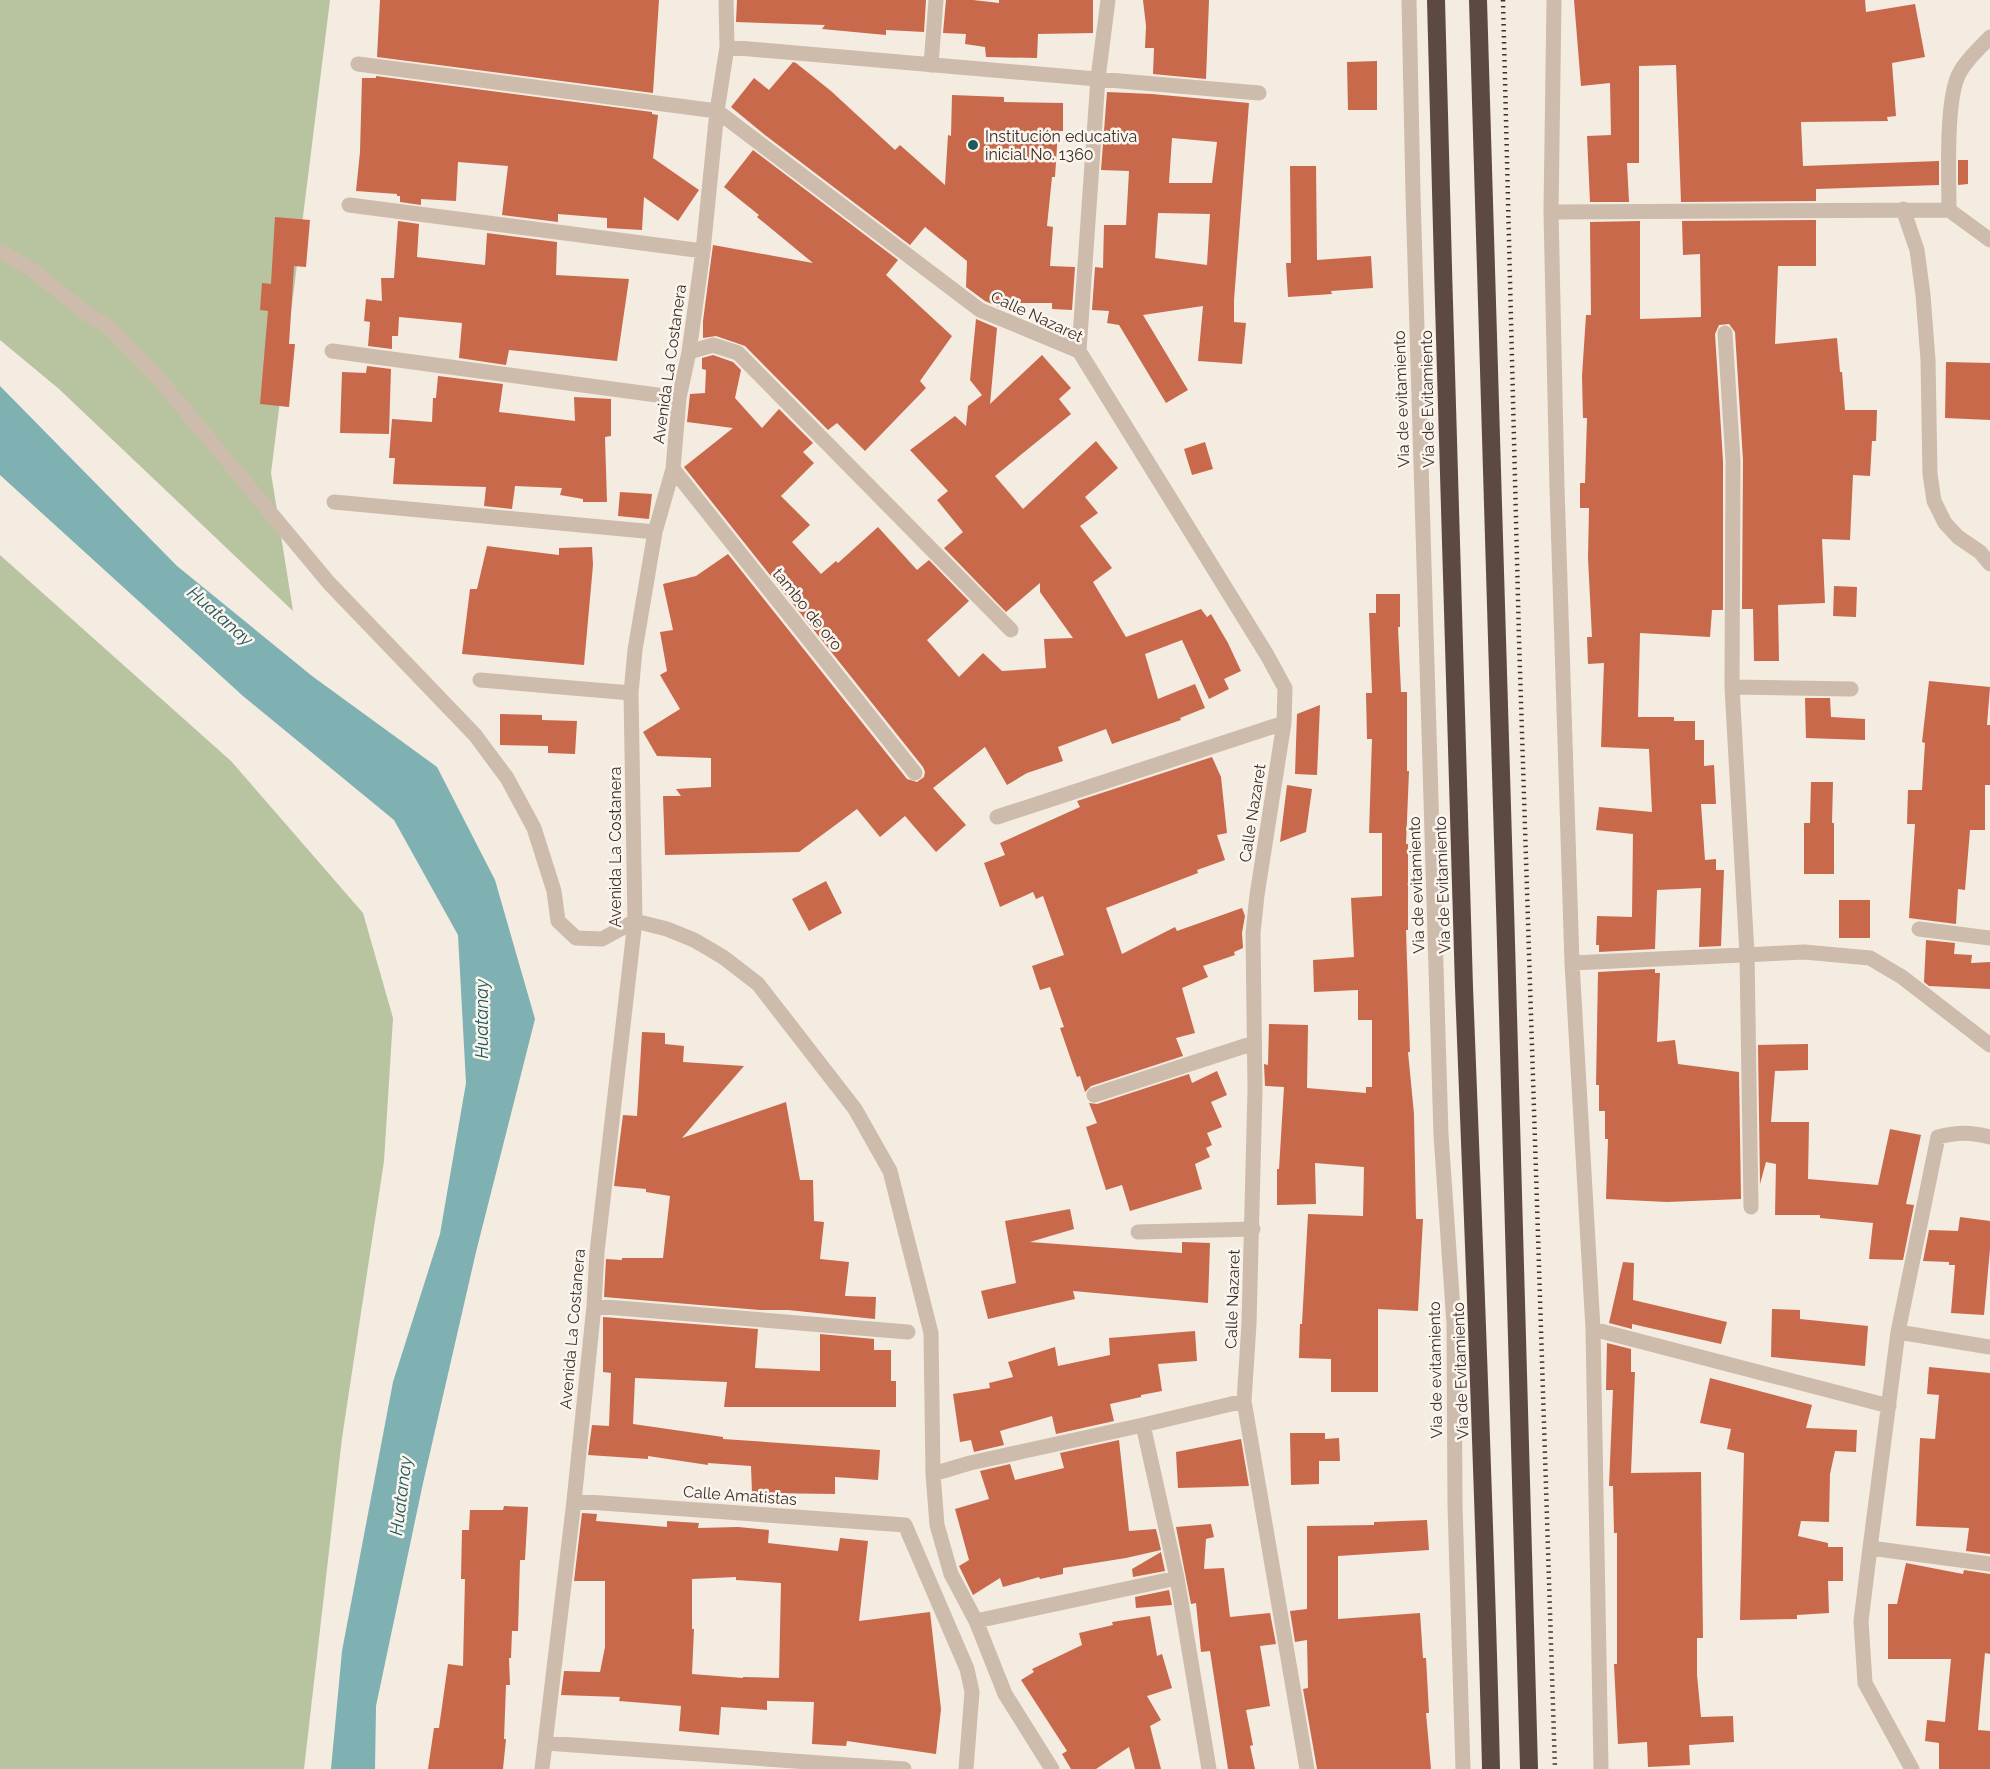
<svg xmlns="http://www.w3.org/2000/svg" width="1990" height="1769" viewBox="0 0 1990 1769" font-family="Raleway,sans-serif">
  <style>
    .green { fill: #b8c4a0 }
    .water { fill: #7fb0b2 }
    .building { fill: #c8694b; fill-rule: evenodd }
    .lines { fill: none; stroke-linecap: round; stroke-linejoin: round }
    .minor { stroke: #cdbbac; stroke-width: 15 }
    .highway { stroke: #5c4a42; stroke-width: 18 }
    .rail { stroke: #3b302b; stroke-width: 4.5; stroke-dasharray: 1.5 4.5; stroke-linecap: butt }
    .poi-dot { fill: #1f5a5e; stroke: #fbf5ee; stroke-width: 2 }
    .labels { text-anchor: middle; stroke-width: 5; stroke-linejoin: round; paint-order: stroke }
    .poi-label { font-size: 16px; fill: #3b302b; stroke: #fbf5ee; text-anchor: start }
    .street-label { font-size: 16px; fill: #3b302b; stroke: #fbf5ee }
    .water-label { font-size: 18px; font-style: italic; fill: #1f5a5e; stroke: #fbf5ee }
  </style>
  <rect width="100%" height="100%" fill="#f4ebe1"/>
  <!-- green -->
  <path class="green" d="M0 0H330L271 473 293 611 59 389 0 340Z
    M0 555 231 761 363 913 393 1018 384 1161 342 1438 304 1769H0Z"/>
  <!-- water -->
  <path class="water" d="M0 386 177 566 312 676 437 767 495 880 535 1019 476 1252 423 1483 376 1706 375 1769H331L342 1651 393 1382 440 1234 466 1083 458 935 394 820 243 696 0 475Z"/>
  <!-- building -->
  <path class="building" d="M380 0H659L653 93 377 57Z
    M737 0H926L924 32 886 30V35L822 29 825 25 736 22Z
    M946 0H973L999 3V0H1093V33L1038 34 1037 58 986 57 985 47 965 44 966 34 943 33Z
    M1143 0H1209L1206 79 1153 74 1154 48H1145L1146 26Z
    M1574 0H1865L1866 12 1915 4 1925 57 1892 63 1896 116 1887 117 1888 121 1801 122 1803 166 1939 161V185L1816 189V201L1681 202 1676 65 1639 66V163H1627L1629 202H1590L1587 136 1611 135 1610 83 1581 86Z
    M1377 61V110H1348L1347 62Z
    M793 62 796 63 831 91 895 150 900 145 945 185 948 135 951 136 952 95 1004 97V102L1063 103V131H1058L1055 177H1052L1047 226 1053 227 1050 266 1075 267 1072 310 1052 309V303H999V307L985 301 966 287 967 261 925 227 910 245 765 135 731 107 754 78 769 90Z
    M376 76 652 112V114L658 115 653 158 699 190 678 221 644 197 642 230 607 228V218L558 214V222L502 215 508 166 458 162 456 201 421 199V205L400 202V196H397V194L356 191 360 152 362 78H376Z
    M1107 92 1152 94 1249 103 1234 300V322L1246 323 1242 364 1198 361 1203 306 1143 315 1188 390 1166 403 1119 325 1107 323 1109 311 1092 310 1095 267 1103 268 1104 225H1126L1129 171 1101 170ZM1172 138 1217 142 1212 183H1169ZM1158 213 1210 214 1207 265 1155 258Z
    M753 150 898 260 886 275 952 336 920 381 926 388 865 451 837 423 828 430 745 346 716 336 703 338V321L713 245 813 263 757 217 759 215 724 187Z
    M1958 160H1968V184L1958 185Z
    M1290 166H1316L1317 260 1371 256 1373 288 1331 291 1332 294 1288 297 1286 263H1291Z
    M275 217 310 220 306 267 294 266 289 344H295L289 407 260 404 268 311 260 310 262 283 271 284Z
    M1816 220V266H1778L1775 344 1837 338 1840 372H1842L1845 410H1877L1876 441H1872L1870 476 1853 475 1850 540 1822 539 1825 603 1778 605 1779 661H1754L1753 609H1742L1743 460 1735 332 1729 324 1719 325 1715 334 1723 461V610H1712L1710 637 1640 633 1638 717H1674V721H1695V740H1704V766L1714 765 1716 804H1701L1705 860 1716 859V870H1724L1721 946 1699 947 1701 888 1657 890 1655 949 1599 952V945H1596L1597 916 1632 917 1633 834 1596 830 1599 807 1652 812 1649 749 1601 747 1604 663 1588 664 1587 637H1592L1588 558 1589 508H1580V483H1585L1587 418H1583L1582 376 1586 315H1591L1590 222 1640 221V319L1701 317 1700 254 1683 255 1682 221Z
    M398 221 419 224 417 257 485 265 487 233 557 242 556 275 629 279 617 361 509 350 506 365 459 358 462 323 399 317 398 336H392V349L368 346 370 322 364 321 366 299 382 301 381 278H394Z
    M976 319 997 328 990 404 1042 355 1071 388 1059 399 1071 414 995 476 1023 509 1096 441 1118 468 1085 497 1098 513 1080 526 1112 568 1093 582 1126 637 1201 609 1207 617 1211 614 1228 643 1241 671 1224 679 1229 689 1209 699 1182 640 1145 654 1158 699 1195 684 1205 708 1180 718 1181 720 1112 744 1106 729 1058 747 1063 761 1027 773 1007 785 985 747 933 788 966 825 936 852 905 816 880 837 857 809 799 852 665 855 663 796H681L676 789 711 787V758L657 756 643 732 680 709 660 675 667 671 660 632 673 630 663 584 696 576 728 554 907 779 917 782 924 777 925 772 923 767 684 467 733 428 687 422 690 394 705 393 706 370 702 369V358L713 355 733 362 741 370 735 398 762 428 779 409 813 443 803 452 814 463 781 496 810 525 792 542 821 574 836 561 838 563 878 527 917 570 929 560 969 601 927 640 959 677 983 653 1002 671 1046 668 1044 639 1073 638 1040 592V583L1006 612 944 548 963 532 937 500 948 491 910 450 955 416 966 426 968 406 982 395 970 380Z
    M1946 362 1990 363V420L1945 418Z
    M367 366 391 369 389 434 340 433 342 372 366 373Z
    M438 376 503 384 499 412 575 421 574 397 611 399V436L605 437 607 502H583V499L560 495 562 488 515 486 512 509 484 506 486 487 393 484 395 458H389L392 419 432 422 433 398H436Z
    M1205 442 1213 469 1192 475 1184 449Z
    M620 492 652 494 649 519 618 516Z
    M487 546 559 555V548L592 547 593 565 584 665 462 654 470 589H477Z
    M1834 586 1857 587 1856 617 1833 616Z
    M1376 594H1400V627H1398L1401 692H1407V771H1409L1406 844H1408V930H1406L1410 1052H1408L1414 1114 1416 1219H1423L1418 1311 1378 1309V1392H1331V1359L1299 1358 1300 1324H1302L1308 1214 1363 1216 1364 1167 1315 1163 1316 1204 1277 1205V1169H1279L1284 1087 1265 1086 1264 1064 1268 1065 1269 1024 1308 1025 1307 1088 1366 1093V1087H1372V1020H1358V990L1314 992 1313 960 1354 957 1351 898 1382 896V833H1369L1372 739H1367L1366 693H1372L1369 613H1376Z
    M1929 681 1990 687 1987 725H1990V785H1985V830H1970L1965 890 1958 889 1956 924 1909 918 1915 824H1907L1908 790H1922L1925 743 1922 742Z
    M1805 698H1830L1831 717 1865 719V740L1806 738Z
    M1320 705 1317 775 1295 774 1297 714Z
    M500 714 542 715V720L577 721 575 754 548 753V746L500 745Z
    M1212 757 1221 777 1227 833 1217 835 1225 860 1197 870 1198 873 1106 908 1122 954 1175 927 1177 931 1242 908 1245 916 1242 933 1243 948 1234 952 1235 955 1203 966 1208 977 1182 988 1195 1033 1176 1038 1183 1056 1091 1086 1085 1092 1080 1076 1077 1077 1060 1028 1064 1027 1050 987 1040 990 1032 966 1064 955 1043 896 1036 899 1033 892 1000 907 984 863 1005 855 1000 843 1080 807 1077 801Z
    M1811 782H1833L1832 823H1834V874H1804V823H1810Z
    M1287 785 1312 789 1306 832 1280 842Z
    M826 881 842 913 809 931 792 899Z
    M1839 900H1870V938H1839Z
    M1926 940 1955 943 1954 954 1972 955 1971 963 1990 962V989L1929 986 1924 982Z
    M1655 969V973H1660L1657 1042 1675 1040 1678 1064 1739 1072 1741 1199 1667 1202 1606 1199 1608 1139H1605V1111H1599V1085H1596L1598 972Z
    M642 1032 665 1033V1044L684 1046 683 1062 744 1066 682 1138 786 1102 800 1180H813L814 1221 824 1222 820 1259 849 1262 845 1296 876 1297 875 1319 788 1310H760L604 1297 606 1259 622 1260V1258H663L670 1196 646 1192V1189L614 1186 623 1115 637 1116Z
    M1808 1044V1070L1775 1071 1771 1122H1809L1808 1179 1878 1185 1890 1129 1921 1135 1906 1204 1914 1205 1903 1260 1869 1259 1873 1223 1820 1218V1215H1775L1776 1164 1766 1162 1760 1184 1758 1045Z
    M1217 1071 1227 1095 1211 1102 1222 1127 1207 1133 1212 1145 1206 1148 1210 1157 1195 1164 1202 1189 1130 1211 1122 1185 1106 1190 1086 1127 1097 1123 1089 1103 1097 1104 1189 1074 1192 1083Z
    M1070 1209 1074 1229 1030 1242 1182 1253V1242L1210 1243 1208 1303 1073 1291 1075 1299 988 1319 981 1291 1016 1283 1005 1221Z
    M1960 1217 1990 1221V1249L1984 1315 1951 1313 1955 1265H1949V1262L1923 1261 1929 1230 1958 1231Z
    M1623 1262 1634 1263 1633 1300 1727 1322 1721 1344 1632 1324V1329L1609 1323Z
    M1772 1309 1800 1310V1319L1868 1326 1865 1366 1771 1357Z
    M603 1317 758 1329 755 1368 820 1371V1334L874 1339V1350H891V1381H896V1407H724L727 1382 635 1378 633 1424 723 1437V1439L880 1450 878 1480 835 1477V1494L752 1493 751 1466 708 1463V1465L648 1456V1459L588 1455 592 1425 609 1426 611 1373 603 1372Z
    M1195 1331 1197 1361 1158 1364 1162 1391 1141 1395V1397L1110 1404 1114 1421 1056 1434 1052 1416 1000 1431 1004 1445 974 1452 971 1440 960 1442 953 1394 990 1388 989 1383 1013 1377 1008 1362 1055 1347 1058 1366 1110 1355 1109 1338Z
    M1607 1343 1631 1349V1372H1635L1631 1473 1701 1472 1703 1638H1697V1675L1701 1717 1733 1716 1734 1742 1689 1745 1690 1765 1648 1767 1647 1742 1618 1744 1614 1664H1617V1533H1614L1613 1486H1609L1613 1390H1606Z
    M1929 1367 1990 1373V1554L1966 1551 1969 1528 1916 1526 1920 1438 1935 1439 1939 1395 1927 1394Z
    M1710 1378 1812 1405 1806 1428 1857 1430 1856 1452 1835 1451 1830 1474 1829 1522 1801 1521 1798 1536 1828 1543V1547H1843V1581H1828L1829 1613 1797 1615V1619L1740 1620 1744 1453 1727 1449 1731 1429 1700 1423Z
    M1290 1433H1325V1439L1339 1438 1340 1461H1319V1484L1291 1485Z
    M1241 1439 1249 1486 1178 1488 1176 1452Z
    M1119 1440 1129 1531 1156 1529 1161 1550 1126 1558 1063 1568V1574L1040 1579 1039 1577 1003 1587 1000 1578 973 1595 959 1566 969 1560 955 1509 989 1499 980 1471 1010 1464 1015 1480 1064 1468 1060 1453Z
    M504 1506 528 1507 525 1560H520L518 1631H512L511 1658H509L510 1685H506L504 1739H506L503 1769H428L434 1728H439L448 1664 463 1666 465 1579H461L462 1530H469L470 1510H503Z
    M582 1513 597 1514 596 1521 667 1527V1521L699 1523 698 1528 738 1527 769 1530 768 1543 838 1551 840 1538 868 1541 859 1621 930 1612 941 1709 936 1754 847 1741 846 1746 812 1744 814 1702 767 1701V1710L721 1707 719 1735 679 1731 681 1706 619 1701 620 1697 561 1695 564 1671 600 1672 605 1647V1581H574ZM736 1577V1580L781 1583 779 1678 743 1677V1678L692 1674 694 1629H692V1579Z
    M1427 1520 1429 1550 1338 1556V1619L1420 1613 1423 1658H1426L1429 1713H1426L1431 1769H1317L1303 1689 1308 1688 1307 1640 1295 1642 1290 1611 1307 1609V1526L1374 1525V1522Z
    M1211 1524 1214 1537 1206 1539 1204 1569 1224 1568 1230 1617 1270 1613 1276 1644 1260 1646 1270 1706 1246 1710 1253 1745 1250 1746 1255 1769H1228L1210 1651 1201 1652 1196 1603 1191 1604 1176 1527Z
    M1161 1552 1165 1571 1133 1577 1132 1569Z
    M1906 1563 1963 1574 1964 1570 1990 1574V1654L1985 1653 1978 1730 1990 1731V1769H1939V1743L1925 1741 1927 1720 1945 1722 1951 1659H1888V1604H1897Z
    M1169 1590 1172 1605 1136 1608 1135 1597Z
    M1150 1616 1157 1656 1162 1654 1172 1688 1147 1696 1161 1720 1150 1726 1161 1769H1135L1129 1747 1096 1769H1071L1062 1754 1067 1751 1021 1680 1034 1672 1032 1669 1082 1645 1079 1633 1113 1625 1112 1622Z"/>
  <g class="lines">
    <!-- minor -->
    <path class="minor" d="M1409 0 1413 195 1441 1135 1454 1324 1455 1505 1463 1769
      M1554 0 1551 212 1557 487 1572 963 1593 1329 1601 1769
      M727 47 1259 93
      M358 64 717 111 980 310 1079 351 1267 655 1285 688 1284 723 1257 895 1253 933 1255 1090 1249 1324 1244 1401 1307 1769
      M931 65 936 0
      M349 205 703 251
      M1903 209 1917 250 1923 295 1928 360 1930 474 1934 501 1945 523 1958 537 1980 552 1990 564
      M1949 210 1990 240
      M1551 212 1949 210C1949 179 1945 97 1960 72 1967 59 1980 48 1990 37
      M0 251 31 269 86 313 109 327 159 379 329 583 475 735 507 778 534 828 554 891 558 921 576 938 602 939 635 921 667 929 694 940 723 957 758 984 855 1109 890 1171 931 1333 933 1474 937 1525 951 1574 976 1621 1005 1694 1052 1769
      M1725 333 1733 461 1732 687 1747 954 1751 1207
      M332 351 679 398
      M1079 351 1098 78 1108 0
      M689 352 713 345 738 353 1011 630
      M673 469 915 773
      M334 502 655 532
      M480 680 631 693
      M1732 687 1851 689
      M997 817 1284 723
      M1919 929 1990 938
      M1572 963 1804 952 1870 958 1902 977 1990 1045
      M1094 1095 1254 1043
      M1990 1137C1971 1132 1957 1132 1938 1137L1898 1332 1870 1548 1990 1564
      M1138 1232 1253 1229
      M594 1306 908 1332
      M1593 1329 1889 1406
      M1898 1332 1990 1347
      M1143 1425 1177 1578 1209 1769
      M933 1474 970 1463 1143 1425 1244 1401
      M574 1501 905 1525 967 1669 972 1692 966 1769
      M1870 1548 1861 1621 1865 1683 1912 1769
      M976 1621 1177 1578
      M546 1743 904 1769
      M542 1769 574 1501 594 1306 597 1252 635 921 631 693 635 650 655 532 673 469 679 398 689 352 703 251 717 111 727 47 726 0"/>
    <!-- highway -->
    <path class="highway" d="M1436 0C1445 329 1452 658 1464 987 1474 1248 1485 1508 1491 1769
      M1478 0C1493 590 1516 1179 1529 1769"/>
    <!-- rail -->
    <path class="rail" d="M1503 0 1519 639 1555 1769"/>
  </g>
  <!-- markers -->
  <circle class="poi-dot" cx="973" cy="145" r="6"/>
  <g class="labels">
    <!-- poi labels -->
    <g class="poi-label">
      <text x="985" y="142">Institución educativa<tspan x="985" dy="18">inicial No. 1360</tspan></text>
    </g>
    <!-- street labels -->
    <g class="street-label">
      <text transform="translate(1037 316) rotate(25)" y="6">Calle Nazaret</text>
      <text transform="translate(669 364) rotate(-82)" y="6">Avenida La Costanera</text>
      <text transform="translate(1401 399) rotate(-92)" y="6">Via de evitamiento</text>
      <text transform="translate(1427 399) rotate(-91)" y="6">Vía de Evitamiento</text>
      <text transform="translate(808 609) rotate(51)" y="6">tambo de oro</text>
      <text transform="translate(1252 813) rotate(-81)" y="6">Calle Nazaret</text>
      <text transform="translate(615 847) rotate(-90)" y="6">Avenida La Costanera</text>
      <text transform="translate(1416 885) rotate(-92)" y="6">Via de evitamiento</text>
      <text transform="translate(1442 885) rotate(-92)" y="6">Vía de Evitamiento</text>
      <text transform="translate(1232 1299) rotate(-88)" y="6">Calle Nazaret</text>
      <text transform="translate(572 1329) rotate(-85)" y="6">Avenida La Costanera</text>
      <text transform="translate(1435 1370) rotate(-91)" y="6">Via de evitamiento</text>
      <text transform="translate(1460 1371) rotate(-92)" y="6">Vía de Evitamiento</text>
      <text transform="translate(740 1495) rotate(4)" y="6">Calle Amatistas</text>
    </g>
    <!-- water labels -->
    <g class="water-label">
      <text transform="translate(220 616) rotate(41)" y="6">Huatanay</text>
      <text transform="translate(482 1019) rotate(-90)" y="6">Huatanay</text>
      <text transform="translate(401 1496) rotate(-83)" y="6">Huatanay</text>
    </g>
  </g>
</svg>
